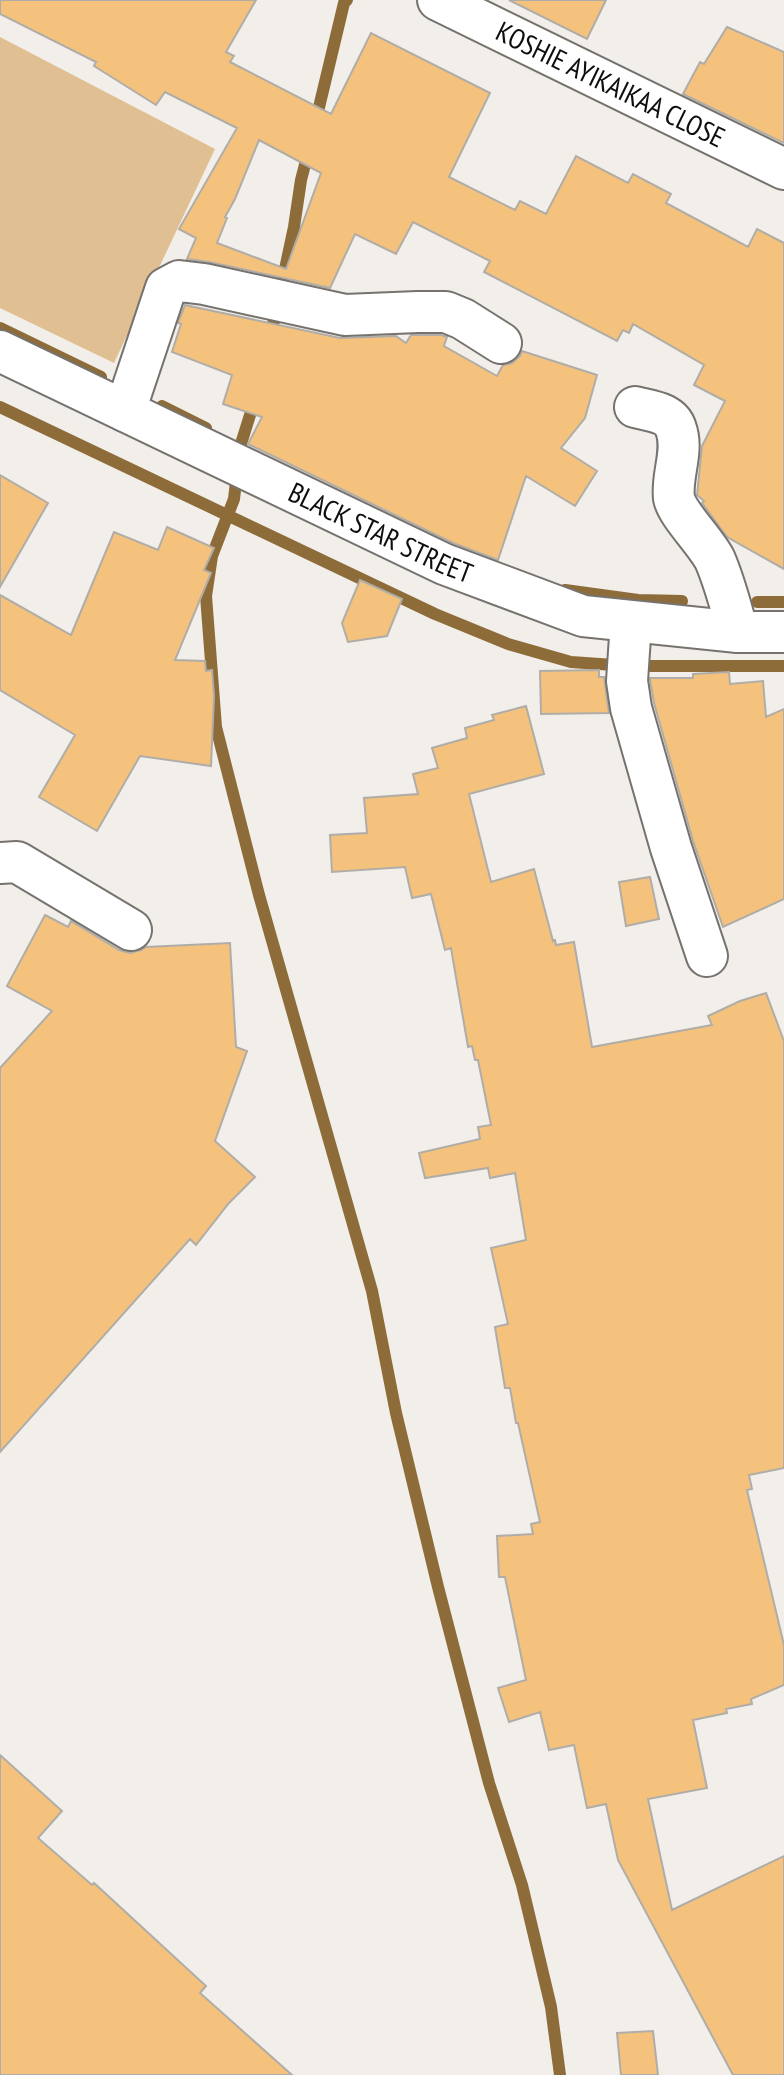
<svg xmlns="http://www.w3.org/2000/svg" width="784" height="2075" viewBox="0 0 784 2075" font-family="'PT Sans Narrow',sans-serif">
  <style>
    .pitch { fill: #e0bf92 }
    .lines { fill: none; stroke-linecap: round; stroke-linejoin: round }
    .stream { stroke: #8d6c3a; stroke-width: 12 }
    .building { fill: #f4c27c; stroke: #b0ada8; stroke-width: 2; fill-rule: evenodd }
    .minor-casing { stroke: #76726e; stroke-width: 44 }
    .minor { stroke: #fff; stroke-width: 40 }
    .labels { text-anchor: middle; stroke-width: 7; stroke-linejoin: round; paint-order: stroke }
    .street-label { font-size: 28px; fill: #0f0e0c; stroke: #fff }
  </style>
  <rect width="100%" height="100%" fill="#f2eee9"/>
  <!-- pitch -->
  <path class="pitch" d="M0 37 215 149 114 363 0 308Z"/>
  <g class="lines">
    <!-- stream -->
    <path class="stream" d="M315 124 344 3 347 0
      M0 328 101 377
      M270 339 294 227 301 180 309 149
      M255 399 240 447 234 499 212 556 206 596 216 727 259 895 372 1291 396 1413 438 1587 489 1783 522 1885 551 2007 560 2075
      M162 406 206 428
      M0 407 435 614 508 644 571 662 628 666H784
      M565 590 638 600 682 601
      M757 602H784"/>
  </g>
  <!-- building -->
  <path class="building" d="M0 0H256L226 52 234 56 230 62 331 114 371 33 490 93 449 177 515 210 520 201 546 214 576 156 628 183 633 174 671 194 666 203 748 247 757 229 784 243V569L727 537 702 503 704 501 697 495 702 446 725 401 694 385 704 365 633 324 629 333 623 330 617 341 484 272 490 261 413 222 396 254 355 234 330 288 209 262 187 259 196 238 179 229 237 128 165 92 156 105 94 66 96 62 0 14ZM259 140 321 173 286 269 217 243 227 218 225 217 235 199Z
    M509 0H606L587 39Z
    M727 27 784 52V143L683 94 700 62 704 64Z
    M185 305 340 338 396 336 406 343 411 335H441L447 337 444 346 497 376 503 365 512 363 520 356 522 351 597 375 585 418 561 448 597 471 575 506 526 476 498 560 453 543 248 444 262 417 223 404 232 375 172 352 181 324 178 323Z
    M0 475 48 503 0 587Z
    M167 527 214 548 204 570 211 573 175 660 205 661 206 671 212 670 214 696 211 766 140 756 97 831 39 797 75 735 0 690V595L71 635 114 532 158 550Z
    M360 580 402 599 387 636 348 642 342 623Z
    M599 670V677H604L609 713 541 714 540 671Z
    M729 672 730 684 763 681 766 717 784 709V899L723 927 693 841 654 703 650 680V678H693V674Z
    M526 706 544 774 469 794 491 882 534 869 553 941 555 940 556 945 574 942 592 1047 712 1025 708 1016 740 1001 766 993 784 1041V1468L749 1475 752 1489 747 1490 784 1645V1685L751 1699 752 1704 726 1709 727 1713 693 1720 707 1788 648 1799 672 1910 784 1856V2075H733L618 1860 606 1804 587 1808 574 1745 549 1750 540 1712 509 1722 498 1688 526 1680 505 1577H499L497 1536 533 1534 531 1524 540 1522 518 1423H516L510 1388H505L495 1327 508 1324 491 1248 526 1240 515 1173 490 1178 488 1168 425 1178 419 1153 480 1139 478 1127 491 1125 478 1060H475L472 1046 468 1047 451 948 445 950 431 894 412 898 405 867 332 872 330 835 367 833 364 798 418 794 413 774 438 768 432 748 467 738 465 728 494 720 492 715Z
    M650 877 659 919 626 926 619 882Z
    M45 915 68 927 71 921 119 950 130 953 141 950 146 947 230 943 236 1047 247 1051 215 1141 255 1177 229 1203 196 1245 190 1239 0 1452V1068L52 1011 7 986Z
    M0 1755 62 1811 38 1838 92 1885 94 1883 206 1986 200 1993 292 2075H0Z
    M653 2031 658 2075H621L617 2033Z"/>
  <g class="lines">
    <!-- minor casing -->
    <g class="minor-casing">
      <g id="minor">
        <path id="s1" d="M438 0 784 169"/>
        <path id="s2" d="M0 351 444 564 583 616 738 632H784"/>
        <path d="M635 407C650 411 671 412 676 429 684 451 671 476 674 498 677 514 706 542 715 560 725 583 731 608 738 632"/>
        <path d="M125 411 166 288 179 281 204 284 345 315 418 312H446L463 319 501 343"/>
        <path d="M631 622 627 681 631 708 671 848 707 956"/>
        <path d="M0 863 17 862 131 930"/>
      </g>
    </g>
    <!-- minor -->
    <use href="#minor" class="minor"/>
  </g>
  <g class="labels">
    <!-- street labels -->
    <g class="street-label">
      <text dy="10" stroke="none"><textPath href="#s1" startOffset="192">KOSHIE AYIKAIKAA CLOSE</textPath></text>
      <text dy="10" stroke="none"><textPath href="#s2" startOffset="422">BLACK STAR STREET</textPath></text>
    </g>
  </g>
</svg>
